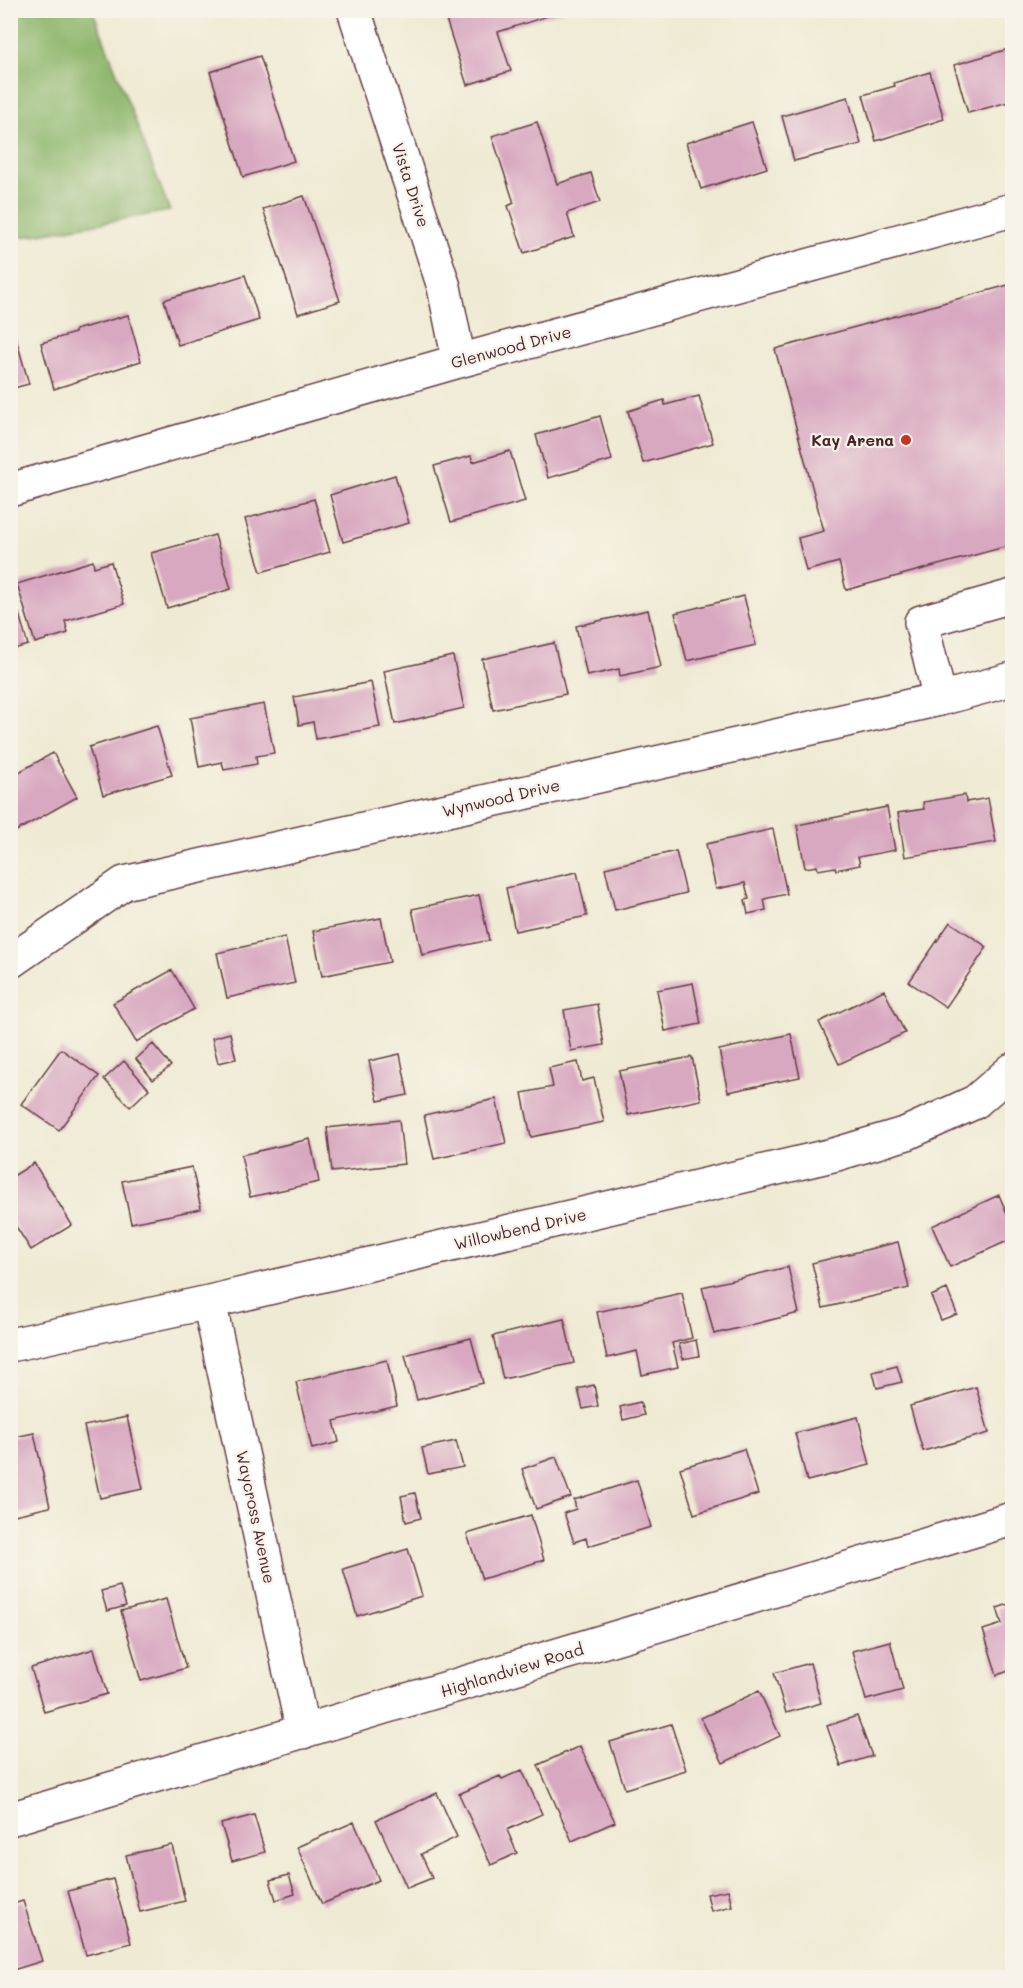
<svg xmlns="http://www.w3.org/2000/svg" width="1023" height="1988" viewBox="0 0 1023 1988" font-family="Mali,sans-serif">
  <style>
    .forest { fill: #8fb76d; stroke: #6c6b4c; stroke-width: 1.5 }
    .building { fill: #d8a7c0 }
    .lines { fill: none; stroke-linecap: round; stroke-linejoin: round }
    .minor-casing { stroke: #633d44; stroke-width: 36 }
    .minor { stroke: #fff; stroke-width: 33 }
    .poi-dot { fill: #c8321e; stroke: #f7f3e8; stroke-width: 2 }
    .labels { text-anchor: middle; stroke-width: 4.5; stroke-linejoin: round; paint-order: stroke }
    .street-label { font-size: 16px; fill: #4a1f2b; stroke: #f7f3e8 }
    .poi-label { font-size: 16px; font-weight: bold; fill: #4a1f2b; stroke: #f7f3e8; text-anchor: end }
  </style>
  <rect width="100%" height="100%" fill="#f7f3e8"/>
  <filter id="ink" filterUnits="userSpaceOnUse"><feTurbulence type="fractalNoise" baseFrequency=".0167" numOctaves="2"/><feDisplacementMap in="SourceGraphic" scale="12" xChannelSelector="R" yChannelSelector="G"/><feConvolveMatrix kernelMatrix="1 2 1 2 8 2 1 2 1" color-interpolation-filters="sRGB"/></filter>
  <filter id="wash" filterUnits="userSpaceOnUse"><feTurbulence type="fractalNoise" baseFrequency=".008" numOctaves="4" result="noise"/><feDisplacementMap in="SourceGraphic" scale="24" xChannelSelector="R" yChannelSelector="G"/><feGaussianBlur stdDeviation="1.35" result="paint"/><feColorMatrix in="noise" values="0 0 0 0 0 0 0 0 0 0 0 0 0 0 0 0 0 1.4 0 .05"/><feComposite in="paint" operator="in"/></filter>
  <g filter="url(#wash)">
    <rect width="100%" height="100%" fill="#efead3"/>
    <!-- forest -->
    <path class="forest" d="M11 10 93 11 170 211 11 239Z"/>
    <g id="blocks">
      <!-- building -->
      <path class="building" d="M443 10H563V11L498 32 511 71 467 85Z
        M1012 48V101L968 113 954 65Z
        M260 56 294 161 243 177 210 72Z
        M930 72 944 119 876 141 863 95 895 86 894 83Z
        M848 97 861 144 794 161 782 116Z
        M537 122 557 184 591 173 600 202 567 213 574 237 524 253 508 206 514 203 492 136Z
        M752 122 767 168 701 189 686 143Z
        M304 196 340 301 298 314 263 209Z
        M245 275 259 320 178 345 164 300Z
        M1012 284V545L846 590 839 562 806 571 798 538 824 531 775 349Z
        M128 315 141 361 54 389 41 343 75 333V330Z
        M15 335 29 384 10 389V336Z
        M699 396 713 443 643 463 628 411 664 400 665 405Z
        M600 416 612 460 548 478 536 435Z
        M510 451 525 501 451 522 434 466 471 456 473 462Z
        M395 475 409 523 343 542 330 495Z
        M314 499 330 552 261 572 245 519Z
        M215 535 231 589 167 608 151 553Z
        M93 561 94 567 111 562 124 604 65 621 68 633 35 643 17 584Z
        M744 596 756 645 687 661 675 613Z
        M14 597 28 645 10 650V598Z
        M648 610 661 667 620 676 619 669 587 676 576 626Z
        M554 643 566 694 493 710 482 659Z
        M453 656 464 708 395 724 384 671Z
        M371 682 380 727 316 739 313 722 299 725 294 697Z
        M264 704 274 753 256 756 257 764 224 770 222 762 199 767 190 718Z
        M157 726 172 775 103 795 89 747Z
        M53 753 77 797 11 834 10 777Z
        M965 795 966 802 988 798 996 842 905 857 898 813 924 809 923 802Z
        M887 807 895 850 858 857 860 865 836 870 835 867 818 870 817 866 805 868 797 825Z
        M773 829 787 894 764 899 766 910 748 914 745 900 749 899 745 883 716 889 706 844Z
        M676 851 686 893 615 910 605 868Z
        M577 872 587 916 515 931 506 888Z
        M479 895 489 940 422 955 412 909Z
        M381 918 390 962 322 976 313 931Z
        M950 922 987 947 946 1007 909 982Z
        M285 937 295 983 227 998 217 953Z
        M172 970 194 1009 136 1042 113 1003Z
        M693 983 701 1024 665 1031 657 990Z
        M884 990 905 1033 839 1064 819 1022Z
        M597 1004 604 1045 571 1051 564 1010Z
        M230 1033 236 1059 218 1063 212 1038Z
        M791 1034 800 1077 728 1092 719 1050Z
        M153 1044 171 1066 153 1080 136 1059Z
        M61 1049 99 1076 59 1130 21 1104Z
        M400 1054 408 1095 378 1101 369 1061Z
        M692 1057 701 1100 628 1115 619 1071Z
        M124 1061 149 1089 130 1107 104 1079Z
        M578 1062 582 1081 594 1078 604 1122 531 1137 522 1093 553 1087 549 1068Z
        M496 1099 506 1143 434 1159 424 1115Z
        M399 1120 404 1164 332 1172 327 1128Z
        M310 1139 319 1182 250 1197 241 1155Z
        M34 1163 72 1225 31 1250 10 1217V1178Z
        M192 1167 201 1209 131 1223 122 1181Z
        M999 1195 1012 1225V1239L950 1267 932 1226Z
        M898 1242 909 1288 823 1308 812 1263Z
        M788 1267 799 1313 714 1334 702 1287Z
        M947 1289 957 1314 941 1320 931 1296Z
        M682 1293 692 1338 672 1343 678 1367 642 1375 637 1351 607 1358 597 1312Z
        M564 1319 574 1363 503 1379 493 1336Z
        M471 1338 483 1383 417 1400 405 1355Z
        M696 1340 699 1356 683 1359 679 1344Z
        M387 1360 397 1406 334 1421 339 1442 312 1449 296 1382Z
        M897 1366 902 1382 877 1388 873 1372Z
        M594 1385 598 1406 583 1409 578 1389Z
        M976 1387 989 1433 923 1451 910 1406Z
        M640 1402 644 1415 623 1420 620 1407Z
        M127 1417 143 1489 100 1498 84 1426Z
        M858 1417 870 1465 807 1481 795 1433Z
        M34 1433 50 1507 10 1516V1438Z
        M456 1441 463 1467 428 1474 422 1448Z
        M744 1449 758 1494 694 1514 680 1468Z
        M556 1457 571 1497 536 1509 522 1469Z
        M637 1480 651 1527 588 1546 586 1538 574 1542 564 1513 576 1509 574 1500Z
        M415 1493 421 1518 406 1522 401 1496Z
        M531 1515 544 1560 482 1579 467 1534Z
        M408 1549 422 1596 357 1616 343 1569Z
        M120 1586 126 1606 107 1611 101 1591Z
        M166 1599 186 1668 141 1681 121 1611Z
        M1012 1603V1670L997 1675 983 1630 1002 1624 997 1608Z
        M890 1641 903 1690 866 1700 852 1651Z
        M94 1649 107 1694 44 1712 31 1668Z
        M810 1663 821 1703 786 1713 774 1673Z
        M759 1691 780 1736 723 1763 701 1718Z
        M857 1716 872 1756 841 1766 827 1726Z
        M671 1724 686 1770 625 1789 610 1742Z
        M580 1746 615 1822 572 1841 538 1765Z
        M522 1770 542 1814 507 1830 517 1853 491 1865 459 1794 500 1776 502 1779Z
        M437 1793 457 1837 421 1854 432 1878 407 1888 376 1820Z
        M254 1815 265 1852 232 1861 221 1824Z
        M354 1822 379 1880 322 1904 297 1847Z
        M172 1845 185 1901 140 1912 126 1855Z
        M289 1875 295 1894 276 1900 270 1880Z
        M113 1879 131 1943 86 1955 68 1891Z
        M728 1890 732 1906 711 1911 707 1894Z
        M23 1901 42 1961 10 1971V1905Z"/>
    </g>
  </g>
  <g filter="url(#ink)">
    <use href="#blocks" fill-opacity="0" stroke="#633d44" stroke-width="1.5"/>
    <g class="lines">
      <!-- minor casing -->
      <g class="minor-casing">
        <path id="minor" d="M354 10 444 287 459 361
          M10 490 459 361 1012 210
          M940 699 921 622 1012 596
          M10 962 124 883 940 699 1012 679
          M209 1302 303 1732
          M10 1345 209 1302 837 1154 907 1133 975 1102 1012 1070
          M10 1819 1012 1519"/>
      </g>
      <!-- minor -->
      <use href="#minor" class="minor"/>
    </g>
  </g>
  <!-- markers -->
  <circle class="poi-dot" cx="906" cy="440" r="6"/>
  <g class="labels">
    <!-- street labels -->
    <g class="street-label">
      <text transform="translate(411 185) rotate(72)" y="6">Vista Drive</text>
      <text transform="translate(511 347) rotate(-15)" y="6">Glenwood Drive</text>
      <text transform="translate(501 798) rotate(-13)" y="6">Wynwood Drive</text>
      <text transform="translate(520 1229) rotate(-13)" y="6">Willowbend Drive</text>
      <text transform="translate(256 1517) rotate(78)" y="6">Waycross Avenue</text>
      <text transform="translate(512 1670) rotate(-17)" y="6">Highlandview Road</text>
    </g>
    <!-- poi labels -->
    <g class="poi-label">
      <text x="894" y="446">Kay Arena</text>
    </g>
  </g>
  <!-- margin -->
  <rect width="1023" height="1988" fill="none" stroke="#f7f3e8" stroke-width="36"/>
</svg>
